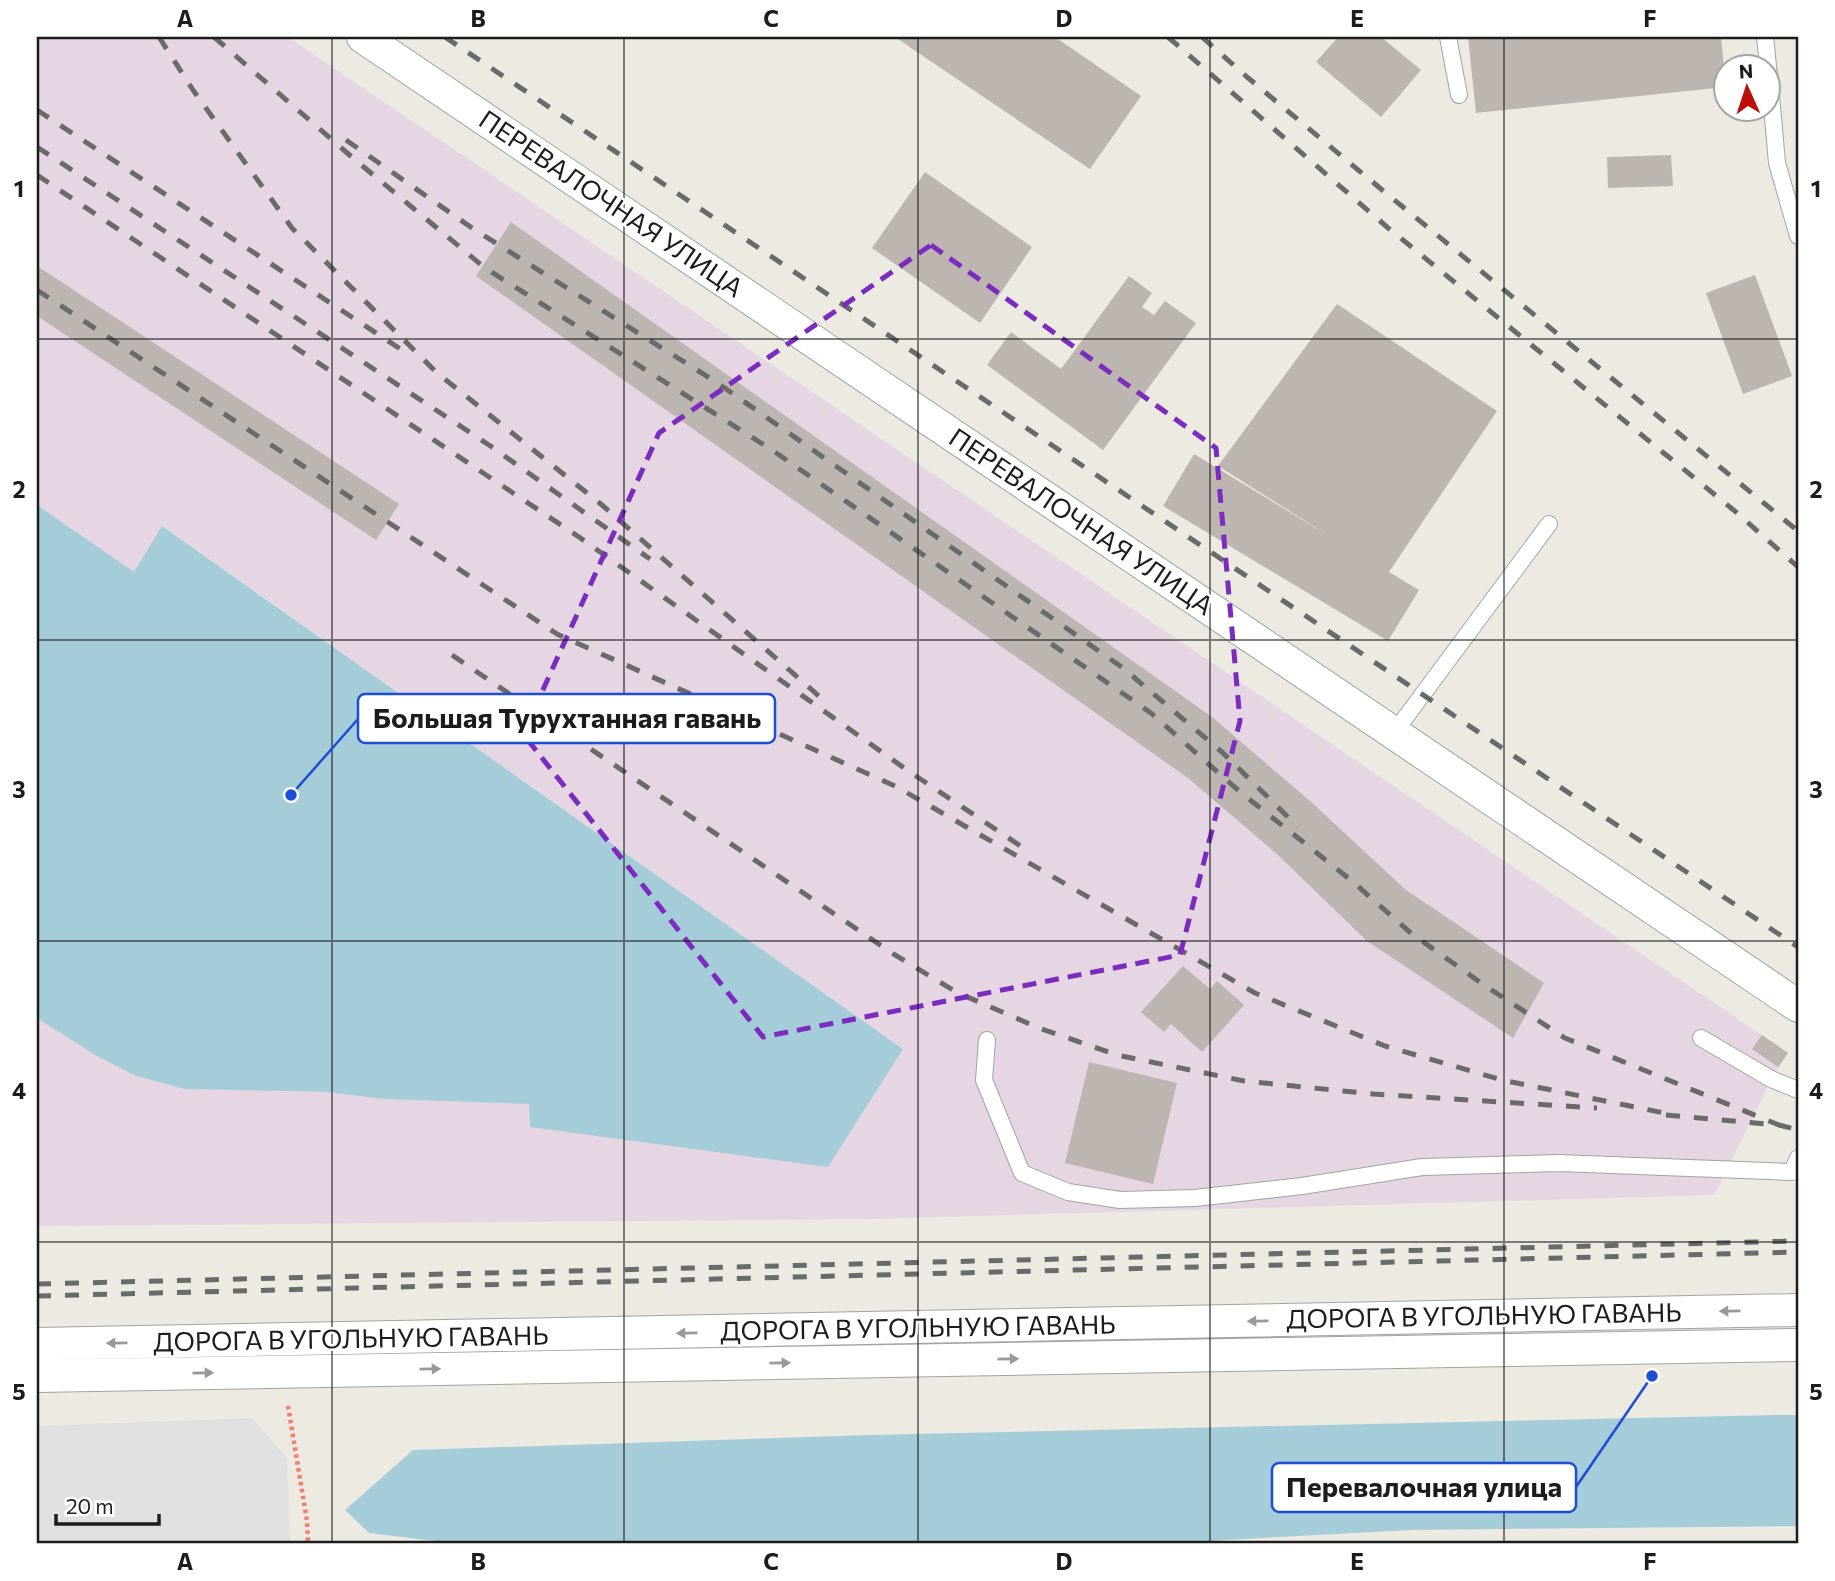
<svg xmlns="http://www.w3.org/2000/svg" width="1835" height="1581" viewBox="0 0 1835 1581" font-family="Commissioner,sans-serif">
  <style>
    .industrial { fill: #e6d5e2 }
    .parking { fill: #e0e0e0 }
    .water { fill: #a5ccd9 }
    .building { fill: #bdb5af }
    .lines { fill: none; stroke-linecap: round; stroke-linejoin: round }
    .service-casing { stroke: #a3a3a3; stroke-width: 18 }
    .minor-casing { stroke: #a3a3a3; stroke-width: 34 }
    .path { stroke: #f17e6f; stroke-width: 4.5; stroke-dasharray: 3.5 3.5; stroke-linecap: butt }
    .service { stroke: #fff; stroke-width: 16 }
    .minor { stroke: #fff; stroke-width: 32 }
    .rail { stroke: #6a6a6a; stroke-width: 5; stroke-dasharray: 14 14; stroke-linecap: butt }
    .oneway { fill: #999 }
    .marked { fill: none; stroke: #7b2cbf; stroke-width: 5; stroke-dasharray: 14 9; stroke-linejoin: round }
    .grid { fill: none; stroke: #1c1c1c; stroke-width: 2; stroke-opacity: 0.55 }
    .labels { text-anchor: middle; stroke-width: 5; stroke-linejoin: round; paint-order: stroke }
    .street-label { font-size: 26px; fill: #1c1c1c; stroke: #fff }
    .leader { fill: none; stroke: #1d4ed8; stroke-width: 2.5 }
    .callout-dot { fill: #1d4ed8; stroke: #fff; stroke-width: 2.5 }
    .callout { fill: #fff; stroke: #1d4ed8; stroke-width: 2.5 }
    .callout-label { font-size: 28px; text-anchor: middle; font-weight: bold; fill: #1c1c1c }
    .neatline { fill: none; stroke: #1c1c1c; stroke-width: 2.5 }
    .grid-label { font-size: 23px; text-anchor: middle; font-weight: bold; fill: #1c1c1c }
  </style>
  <rect width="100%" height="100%" fill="#edeae2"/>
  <!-- industrial -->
  <path class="industrial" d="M37 37H288L1788 1053 1771 1080 1714 1195 870 1219 37 1226V1018L95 1055 136 1076 185 1089 326 1092 383 1099 529 1104 530 1127 903 1049 163 526 134 573 37 505Z"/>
  <!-- parking -->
  <path class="parking" d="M252 1418 287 1458 290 1544H37V1426Z"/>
  <!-- water -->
  <path class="water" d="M37 505 134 572 162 526 903 1049 828 1167 530 1127 529 1104 383 1099 326 1092 185 1089 136 1076 95 1055 37 1018Z
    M1777 1415H1798V1526L1411 1530 1152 1544H459L369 1533 345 1510 413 1450 869 1435Z"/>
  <!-- building -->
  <path class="building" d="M895 37H1055L1141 96 1090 169Z
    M1338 37H1381L1421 70 1381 117 1316 62Z
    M1468 37H1721L1726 87 1476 113Z
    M1671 155 1673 186 1608 188 1607 157Z
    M925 172 1032 247 980 323 872 248Z
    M511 222 1212 717 1310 801 1406 890 1544 983 1513 1038 1367 941 1278 855 1188 778 476 276Z
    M37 266 399 504 376 540 37 316Z
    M1755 275 1792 376 1743 394 1706 293Z
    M1129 276 1152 293 1142 307 1154 315 1165 301 1196 323 1103 450 987 365 1011 332 1061 369Z
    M1337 304 1497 411 1389 572 1419 590 1388 641 1163 506 1194 454 1334 539 1218 466Z
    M1183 966 1210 989 1217 981 1244 1005 1202 1052 1171 1024 1164 1032 1141 1012Z
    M1762 1035 1788 1053 1778 1067 1752 1049Z
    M1089 1062 1177 1083 1153 1184 1065 1163Z"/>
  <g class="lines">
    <!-- service casing -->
    <g class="service-casing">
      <path id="service" d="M1448 37 1459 95
        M1765 37 1768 66
        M1769 72 1777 163 1798 236
        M1394 733 1549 524
        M1701 1038 1771 1079 1798 1090
        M987 1040 984 1080 1022 1173 1068 1192 1120 1200 1195 1198 1302 1186 1422 1167 1559 1163 1792 1172 1798 1158"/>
    </g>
    <!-- minor casing -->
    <g class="minor-casing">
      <path id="minor" d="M363 37 1798 1006
        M37 1344 1798 1310
        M37 1376 1798 1345"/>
    </g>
    <!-- path -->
    <path class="path" d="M288 1406 307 1521 308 1544"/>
    <!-- service -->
    <use href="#service" class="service"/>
    <!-- minor -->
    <use href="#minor" class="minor"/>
    <!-- rail -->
    <path class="rail" d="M159 37 193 90 292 228 436 372 602 505 821 698
      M214 37 353 158 485 268 772 450 1151 713 1239 791 1352 881 1412 934 1484 985 1565 1038 1779 1125
      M445 37 1798 947
      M1168 37 1387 227 1736 512 1798 567
      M1202 37 1247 77 1387 194 1798 531
      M37 110 411 356
      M346 140 472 228 719 384 1123 668 1223 753 1298 827
      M37 147 489 445 650 559
      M37 175 579 537 907 770 1028 851
      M37 290 557 634 897 787 1255 993 1385 1046 1502 1080 1674 1115
      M452 655 892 953 956 992 1039 1028 1117 1055 1244 1081 1373 1094 1597 1108
      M1666 1115 1779 1125 1798 1130
      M37 1284 1797 1241
      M37 1296 1798 1252"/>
  </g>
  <!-- one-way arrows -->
  <defs><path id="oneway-solid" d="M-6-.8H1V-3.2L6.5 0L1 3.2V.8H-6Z" transform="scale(1.75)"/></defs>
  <g class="oneway">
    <use href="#oneway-solid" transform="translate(1730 1311) rotate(179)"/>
    <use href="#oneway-solid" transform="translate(1258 1321) rotate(179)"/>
    <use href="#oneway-solid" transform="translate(687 1333) rotate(179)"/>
    <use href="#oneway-solid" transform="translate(117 1343) rotate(179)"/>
    <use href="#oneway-solid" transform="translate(1008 1359) rotate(-1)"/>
    <use href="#oneway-solid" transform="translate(780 1363) rotate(-1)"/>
    <use href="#oneway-solid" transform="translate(430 1369) rotate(-1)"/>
    <use href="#oneway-solid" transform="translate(203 1373) rotate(-1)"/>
  </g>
  <!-- marked area -->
  <path class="marked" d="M931 245 1216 448 1240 721 1180 955 763 1037 523 734 659 433Z"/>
  <!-- grid -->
  <path class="grid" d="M332 37V1544M624 37V1544M918 37V1544M1210 37V1544M1504 37V1544M37 339H1798M37 640H1798M37 941H1798M37 1242H1798"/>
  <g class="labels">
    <!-- street labels -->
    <g class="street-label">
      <text transform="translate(611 204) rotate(34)" y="9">ПЕРЕВАЛОЧНАЯ УЛИЦА</text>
      <text transform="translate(1081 522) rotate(34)" y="9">ПЕРЕВАЛОЧНАЯ УЛИЦА</text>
      <text transform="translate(1484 1316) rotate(-1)" y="9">ДОРОГА В УГОЛЬНУЮ ГАВАНЬ</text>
      <text transform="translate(918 1328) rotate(-1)" y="9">ДОРОГА В УГОЛЬНУЮ ГАВАНЬ</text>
      <text transform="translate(351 1339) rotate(-1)" y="9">ДОРОГА В УГОЛЬНУЮ ГАВАНЬ</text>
    </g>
  </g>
  <!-- callouts -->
  <path class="leader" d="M291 795L358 719M1652 1376L1576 1487"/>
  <g class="callout-dot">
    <circle cx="291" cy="795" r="7"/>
    <circle cx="1652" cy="1376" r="7"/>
  </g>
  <g class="callout">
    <rect x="358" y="694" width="417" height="49" rx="7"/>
    <rect x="1272" y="1463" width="304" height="49" rx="7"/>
  </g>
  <g class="callout-label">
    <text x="567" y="728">Большая Турухтанная гавань</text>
    <text x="1424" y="1497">Перевалочная улица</text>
  </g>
  <!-- border -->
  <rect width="1835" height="1581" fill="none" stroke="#ffffff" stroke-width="77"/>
  <!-- north arrow -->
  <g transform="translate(1747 88) rotate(357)"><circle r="33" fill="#ffffff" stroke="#a4a4a4" stroke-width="2"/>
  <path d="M0-5L12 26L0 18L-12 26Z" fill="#bd0e0b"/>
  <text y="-10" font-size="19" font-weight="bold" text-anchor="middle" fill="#1c1c1c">N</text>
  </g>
  <!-- scale -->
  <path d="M56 1514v10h103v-10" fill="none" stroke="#1c1c1c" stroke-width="3.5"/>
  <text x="66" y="1514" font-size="21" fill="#1c1c1c" stroke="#ffffff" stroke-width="5" paint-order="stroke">20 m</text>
  <rect x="38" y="38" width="1759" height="1504" class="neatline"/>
  <g class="grid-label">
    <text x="185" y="27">A</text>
    <text x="478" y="27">B</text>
    <text x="771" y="27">C</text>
    <text x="1064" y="27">D</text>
    <text x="1357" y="27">E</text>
    <text x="1650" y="27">F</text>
    <text x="19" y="197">1</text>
    <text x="1816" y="197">1</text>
    <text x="19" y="498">2</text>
    <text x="1816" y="498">2</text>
    <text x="19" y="798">3</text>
    <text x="1816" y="798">3</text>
    <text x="19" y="1099">4</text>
    <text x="1816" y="1099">4</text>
    <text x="19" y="1400">5</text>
    <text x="1816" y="1400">5</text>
    <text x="185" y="1570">A</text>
    <text x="478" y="1570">B</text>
    <text x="771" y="1570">C</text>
    <text x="1064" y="1570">D</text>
    <text x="1357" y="1570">E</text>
    <text x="1650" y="1570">F</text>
  </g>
</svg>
